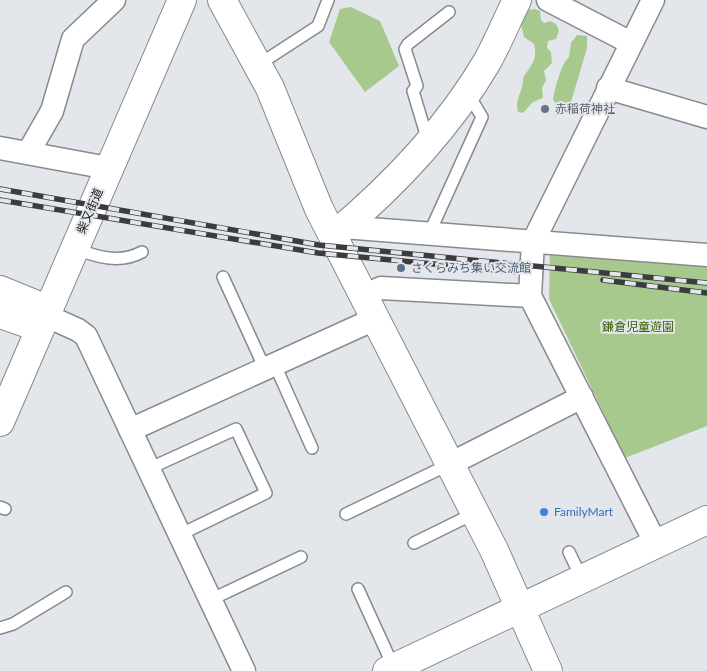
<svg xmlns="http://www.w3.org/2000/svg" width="707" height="671" viewBox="0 0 707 671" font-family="Lato,'Noto Sans JP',sans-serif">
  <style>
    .green { fill: #a8c98e }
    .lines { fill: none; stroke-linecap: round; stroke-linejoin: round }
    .lane-casing { stroke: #878a8e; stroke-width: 14 }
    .street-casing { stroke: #878a8e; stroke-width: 25 }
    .secondary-casing { stroke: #878a8e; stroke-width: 30 }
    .lane { stroke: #fff; stroke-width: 11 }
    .street { stroke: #fff; stroke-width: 22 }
    .secondary { stroke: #fff; stroke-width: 28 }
    .rail-casing { stroke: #3b3c3f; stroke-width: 5.5 }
    .rail { stroke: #e3e6ea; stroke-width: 4; stroke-dasharray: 11; stroke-linecap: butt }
    .worship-dot { fill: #6b7280; stroke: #e3e6ea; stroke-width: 2 }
    .service-dot { fill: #5c6f8a; stroke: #e3e6ea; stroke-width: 2 }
    .shop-dot { fill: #3f7fe0; stroke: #e3e6ea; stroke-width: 2 }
    .labels { text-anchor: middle; stroke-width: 4; stroke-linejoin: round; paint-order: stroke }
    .worship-label { font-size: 12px; fill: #5b616d; stroke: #e3e6ea; text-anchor: start }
    .street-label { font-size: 12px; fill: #151618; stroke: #e3e6ea }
    .service-label { font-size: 12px; fill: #4e5e75; stroke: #e3e6ea; text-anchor: start }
    .park-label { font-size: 12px; fill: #385f01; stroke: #e3e6ea }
    .shop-label { font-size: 12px; fill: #366cbe; stroke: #e3e6ea; text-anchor: start }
  </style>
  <rect width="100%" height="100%" fill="#e3e6ea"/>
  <!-- green -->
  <path class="green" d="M351 7 380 21 399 66 365 92 329 42 340 9Z
    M535 9 540 11 541 20 544 23 550 21 556 24 559 30 556 39 548 41 547 48 551 52 552 63 544 71 546 80 542 88 543 98 533 102 523 113 518 112C514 98 524 91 523 78 531 65 538 60 534 44L524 37 521 24 528 10Z
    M577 35 587 36V48L571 102 560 108 553 100C555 88 561 64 569 57L571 43Z
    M550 252 707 263V426L625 458 549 299Z"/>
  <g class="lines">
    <!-- lane casing -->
    <g class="lane-casing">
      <path id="lane" d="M258 65 318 26 328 0
        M428 141 413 91 417 86 405 49 408 44 449 12
        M429 234 482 117 467 92
        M75 249C98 257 120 264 142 252
        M223 277 265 369
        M275 365 312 448
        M148 469 236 429 266 493 179 535
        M0 507 5 509
        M346 514 450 464
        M414 543 475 513
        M569 552 582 579
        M358 589 394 668
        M210 600 301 557
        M0 628 13 624 66 592"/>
    </g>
    <!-- street casing -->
    <g class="street-casing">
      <path id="street" d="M548 0 631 43
        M653 0 533 242 530 296 656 544
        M608 88 707 117
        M0 148 108 168
        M28 153 52 111 73 39 114 0
        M343 227 707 255
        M365 295 381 288 530 296
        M47 316 78 330 86 336 244 671
        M130 430 377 318
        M450 464 582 397"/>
    </g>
    <!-- secondary casing -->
    <g class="secondary-casing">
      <path id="secondary" d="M222 0 270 88 319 209 494 550 548 671
        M333 236C392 187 448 128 487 62 498 42 507 20 517 0
        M0 290 39 306 47 316
        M0 314 32 325 47 316
        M0 422 182 0
        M387 671 707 520"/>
    </g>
    <!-- lane -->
    <use href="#lane" class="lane"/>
    <!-- street -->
    <use href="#street" class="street"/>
    <!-- secondary -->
    <use href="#secondary" class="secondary"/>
    <!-- rail casing -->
    <g class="rail-casing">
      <path id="rail" d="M0 189 319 245 707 283
        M0 200 318 253 518 272
        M603 280 707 293"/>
    </g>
    <!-- rail -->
    <use href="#rail" class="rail"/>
  </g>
  <!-- markers -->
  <circle class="worship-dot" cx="545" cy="109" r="5"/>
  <circle class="service-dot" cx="401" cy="268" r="5"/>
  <circle class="shop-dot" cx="544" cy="512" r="5"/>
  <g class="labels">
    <!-- worship labels -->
    <g class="worship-label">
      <text x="555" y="113">赤稲荷神社</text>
    </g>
    <!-- street labels -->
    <g class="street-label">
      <text transform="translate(90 211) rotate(-67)" y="4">柴又街道</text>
    </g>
    <!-- service labels -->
    <g class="service-label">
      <text x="411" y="272">さくらみち集い交流館</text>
    </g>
    <!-- park labels -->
    <g class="park-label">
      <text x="638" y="331">鎌倉児童遊園</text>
    </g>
    <!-- shop labels -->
    <g class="shop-label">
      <text x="554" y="516">FamilyMart</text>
    </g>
  </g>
</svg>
